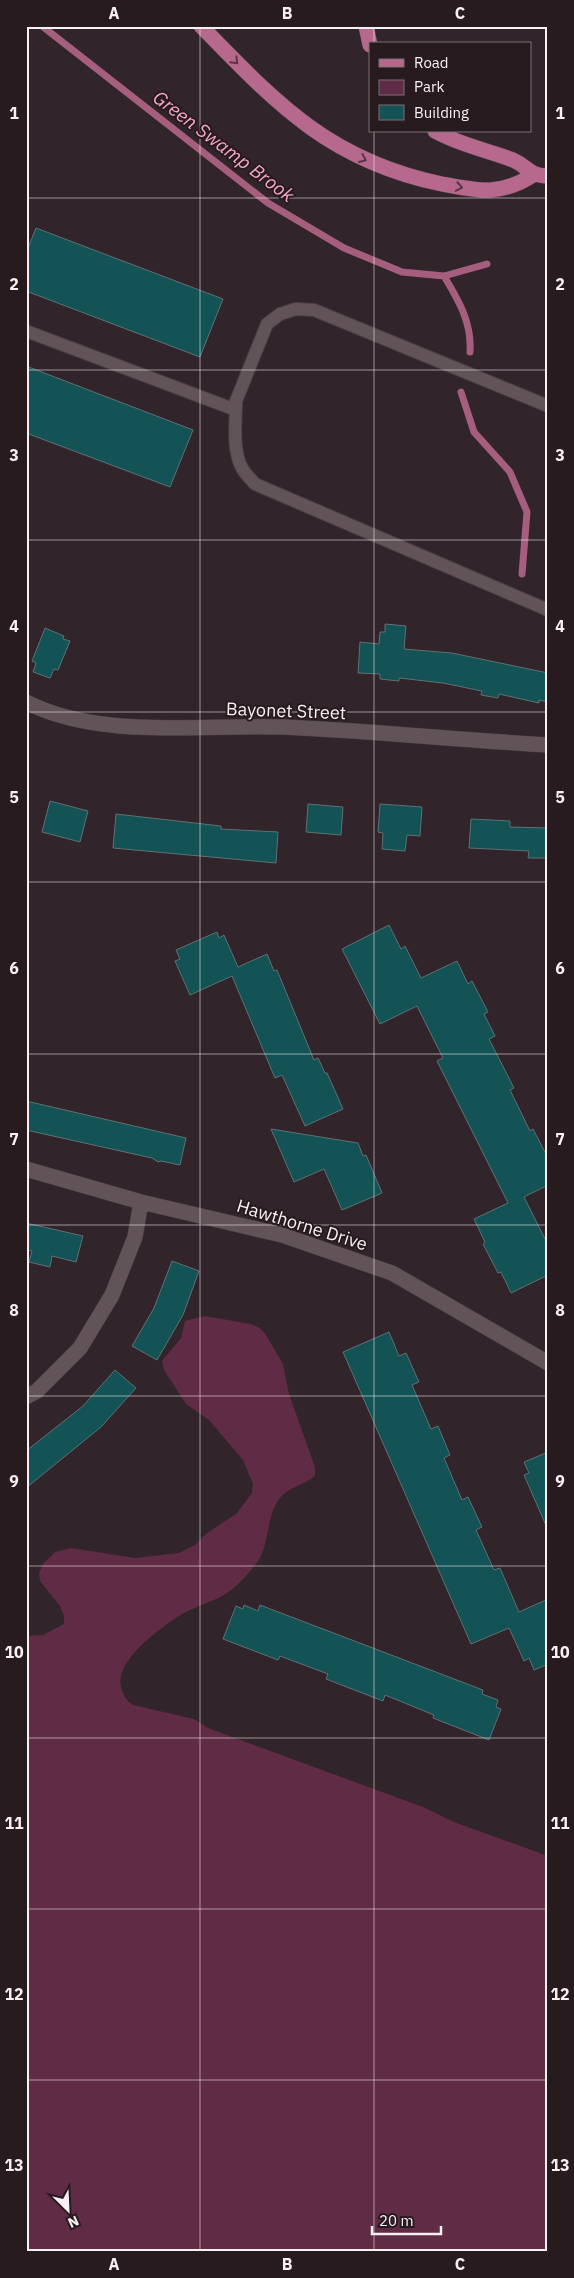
<svg xmlns="http://www.w3.org/2000/svg" width="574" height="2278" viewBox="0 0 574 2278" font-family="'IBM Plex Sans',sans-serif">
  <style>
    .green { fill: #602b44 }
    .lines { fill: none; stroke-linecap: round; stroke-linejoin: round }
    .stream { stroke: #a65e7e; stroke-width: 7 }
    .building { fill: #135355; stroke: #5f7172 }
    .service-casing { stroke: #4a3f44; stroke-width: 14 }
    .minor-casing { stroke: #4a3f44; stroke-width: 16 }
    .tertiary-casing { stroke: #4a3f44; stroke-width: 16 }
    .primary-casing { stroke: #4a3f44; stroke-width: 16 }
    .service { stroke: #625359; stroke-width: 12 }
    .minor { stroke: #625359; stroke-width: 15 }
    .tertiary { stroke: #625359; stroke-width: 15 }
    .primary { stroke: #b7698d; stroke-width: 15 }
    .oneway { stroke: #593646 }
    .grid { fill: none; stroke: #f9f0f4; stroke-width: 1; stroke-opacity: 0.55 }
    .labels { text-anchor: middle; stroke-width: 4; stroke-linejoin: round; paint-order: stroke }
    .street-label { font-size: 18px; fill: #f9f0f4; stroke: #271b20 }
    .water-label { font-size: 19px; font-style: italic; fill: #f9a6c9; stroke: #271b20 }
    .neatline { fill: none; stroke: #f9f0f4; stroke-width: 2 }
    .grid-label { font-size: 16px; text-anchor: middle; font-weight: bold; fill: #f9f0f4 }
  </style>
  <rect width="100%" height="100%" fill="#31242a"/>
  <!-- green -->
  <path class="green" d="M205 1316 251 1324 260 1328 266 1335 283 1364 289 1394 315 1467V1476C305 1485 288 1487 280 1498 269 1512 269 1531 264 1548 261 1560 249 1573 240 1582 225 1599 203 1603 184 1613 164 1625 114 1660 121 1687 123 1695 126 1700 133 1705L194 1719 208 1728 423 1807 454 1822 548 1856V2252H26V1636L43 1635 64 1624V1616L60 1606 40 1581 39 1573 43 1564 55 1552 71 1548 135 1558 179 1553 195 1545 207 1533 236 1514 252 1493 253 1484 243 1460 209 1420 186 1404 164 1370 162 1361 181 1338 185 1321Z"/>
  <g class="lines">
    <!-- stream -->
    <path class="stream" d="M42 26 268 203 344 248 402 272 444 276 487 264
      M444 276C459 301 472 323 470 352
      M461 392 474 432 510 472 527 512 522 574"/>
  </g>
  <!-- building -->
  <path class="building" d="M36 228 223 299 200 357 26 291V253Z
    M26 366 193 430 170 487 26 433Z
    M385 624 406 626 404 649 452 653 548 673V702L539 700V703L499 694 498 698 481 695 482 691 443 683 399 678V681L380 679V674L358 673 360 642 379 644 380 632H385Z
    M45 628 64 636 63 639 70 641 58 670 54 669 50 678 33 672 36 663 32 661Z
    M50 801 88 811 80 842 42 832Z
    M308 804 343 807 341 835 306 832Z
    M380 804 422 807 420 836 407 835 405 851 382 849 383 833 378 832Z
    M116 814 221 826V829L278 832 276 863 113 848Z
    M471 819 510 821V827L548 828V858H528L529 851 469 848Z
    M389 925 401 949 405 946 421 978 457 961 468 984 472 981 488 1012 484 1014 495 1036 489 1039 514 1088 510 1090 530 1131 533 1129 548 1158V1185L524 1197 548 1245V1275L511 1293 501 1272 498 1273 483 1244 485 1242 474 1219 508 1203 437 1061 443 1058 417 1006 380 1024 342 949Z
    M217 932 219 938 224 935 238 967 267 954 274 971 277 970 314 1060 318 1058 325 1073H327L343 1109 305 1126 282 1075 275 1078 232 976 190 995 175 961 180 959 176 950Z
    M26 1101 186 1138 180 1165 161 1161 158 1162 152 1158 26 1130Z
    M271 1129 358 1143 363 1156 366 1155 382 1193 342 1210 324 1169 294 1182Z
    M26 1223 83 1236 76 1262 52 1256 50 1267 29 1262 32 1251 26 1250Z
    M172 1261 199 1271 183 1315 157 1360 132 1346 154 1308Z
    M389 1332 399 1356 406 1353 419 1382 412 1385 431 1429 438 1426 450 1455 444 1458 462 1500 468 1497 482 1527 476 1530 494 1570 500 1568 519 1612 548 1599V1664L534 1670 529 1658 524 1661 509 1628 471 1644 343 1352Z
    M115 1370 136 1388 101 1427 26 1488V1451L83 1406Z
    M548 1452V1530L524 1475 529 1473 524 1462Z
    M244 1605 258 1611 260 1605 483 1690 482 1694 498 1700 496 1707 501 1709 489 1740 433 1718 434 1715 385 1695 383 1701 326 1679 328 1674 280 1656 278 1660 223 1639 236 1606 243 1609Z"/>
  <g class="lines">
    <!-- service casing -->
    <g class="service-casing">
      <path id="service" d="M26 331 236 410
        M548 406 314 310 296 309 280 314 267 324 236 401C236 422 232 450 242 468 245 474 251 479 255 484L548 610"/>
    </g>
    <!-- minor casing -->
    <g class="minor-casing">
      <path id="minor" d="M26 1169 141 1202 282 1235 392 1273 548 1363
        M26 1397 37 1391 80 1348 112 1295 135 1237 141 1202"/>
    </g>
    <!-- tertiary casing -->
    <g class="tertiary-casing">
      <path id="tertiary" d="M26 702C100 740 203 724 284 727 372 731 460 740 548 745"/>
    </g>
    <!-- primary casing -->
    <g class="primary-casing">
      <path id="primary" d="M201 26C277 104 330 161 442 184 478 191 501 196 533 175
        M366 26 370 45
        M435 131C460 145 487 150 513 160 529 167 527 175 548 176"/>
    </g>
    <!-- service -->
    <use href="#service" class="service"/>
    <!-- minor -->
    <use href="#minor" class="minor"/>
    <!-- tertiary -->
    <use href="#tertiary" class="tertiary"/>
    <!-- primary -->
    <use href="#primary" class="primary"/>
  </g>
  <!-- one-way arrows -->
  <defs><path id="oneway-chevron" d="M-2-3.5L2.5 0L-2 3.5" fill="none" stroke-width="1.6" stroke-linecap="round" stroke-linejoin="round" transform="scale(1.25)"/></defs>
  <g class="oneway">
    <use href="#oneway-chevron" transform="translate(235 61) rotate(46)"/>
    <use href="#oneway-chevron" transform="translate(363 159) rotate(23)"/>
    <use href="#oneway-chevron" transform="translate(459 187) rotate(10)"/>
  </g>
  <!-- grid -->
  <path class="grid" d="M200 26V2252M374 26V44M374 131V2252M26 198H548M26 370H548M26 540H548M26 712H548M26 882H548M26 1054H548M26 1225H548M26 1396H548M26 1566H548M26 1738H548M26 1909H548M26 2080H548"/>
  <g class="labels">
    <!-- street labels -->
    <g class="street-label">
      <text transform="translate(286 711) rotate(2)" y="6">Bayonet Street</text>
      <text transform="translate(302 1225) rotate(17)" y="6">Hawthorne Drive</text>
    </g>
    <!-- water labels -->
    <g class="water-label">
      <text transform="translate(224 146) rotate(37)" y="7">Green Swamp Brook</text>
    </g>
  </g>
  <!-- border -->
  <rect width="574" height="2278" fill="none" stroke="#271b20" stroke-width="55"/>
  <!-- legend -->
  <rect x="369" y="42" width="162" height="90" fill="#271b20" stroke="#7b7075"/>
  <rect x="379" y="59" width="25" height="8" fill="#b7698d" stroke="#7b7075"/>
  <text x="414" y="68" font-size="15" fill="#f9f0f4">Road</text>
  <rect x="379" y="80" width="25" height="15" fill="#602b44" stroke="#7b7075"/>
  <text x="414" y="92" font-size="15" fill="#f9f0f4">Park</text>
  <rect x="379" y="105" width="25" height="15" fill="#135355" stroke="#7b7075"/>
  <text x="414" y="118" font-size="15" fill="#f9f0f4">Building</text>
  <!-- north arrow -->
  <g transform="translate(68 2210) rotate(156)" stroke="#271b20" stroke-width="4" paint-order="stroke">
  <path d="M0-4L9 19L0 12L-9 19Z" fill="#f9f0f4"/>
  <text y="-8" font-size="14" font-weight="bold" text-anchor="middle" fill="#f9f0f4">N</text>
  </g>
  <!-- scale -->
  <path d="M372 2226v8h69v-8" fill="none" stroke="#f9f0f4" stroke-width="2.5"/>
  <text x="379" y="2226" font-size="15" fill="#f9f0f4" stroke="#271b20" stroke-width="4" paint-order="stroke">20 m</text>
  <rect x="28" y="28" width="518" height="2222" class="neatline"/>
  <g class="grid-label">
    <text x="114" y="19">A</text>
    <text x="287" y="19">B</text>
    <text x="460" y="19">C</text>
    <text x="14" y="119">1</text>
    <text x="560" y="119">1</text>
    <text x="14" y="290">2</text>
    <text x="560" y="290">2</text>
    <text x="14" y="461">3</text>
    <text x="560" y="461">3</text>
    <text x="14" y="632">4</text>
    <text x="560" y="632">4</text>
    <text x="14" y="803">5</text>
    <text x="560" y="803">5</text>
    <text x="14" y="974">6</text>
    <text x="560" y="974">6</text>
    <text x="14" y="1145">7</text>
    <text x="560" y="1145">7</text>
    <text x="14" y="1316">8</text>
    <text x="560" y="1316">8</text>
    <text x="14" y="1487">9</text>
    <text x="560" y="1487">9</text>
    <text x="14" y="1658">10</text>
    <text x="560" y="1658">10</text>
    <text x="14" y="1829">11</text>
    <text x="560" y="1829">11</text>
    <text x="14" y="2000">12</text>
    <text x="560" y="2000">12</text>
    <text x="14" y="2171">13</text>
    <text x="560" y="2171">13</text>
    <text x="114" y="2270">A</text>
    <text x="287" y="2270">B</text>
    <text x="460" y="2270">C</text>
  </g>
</svg>
